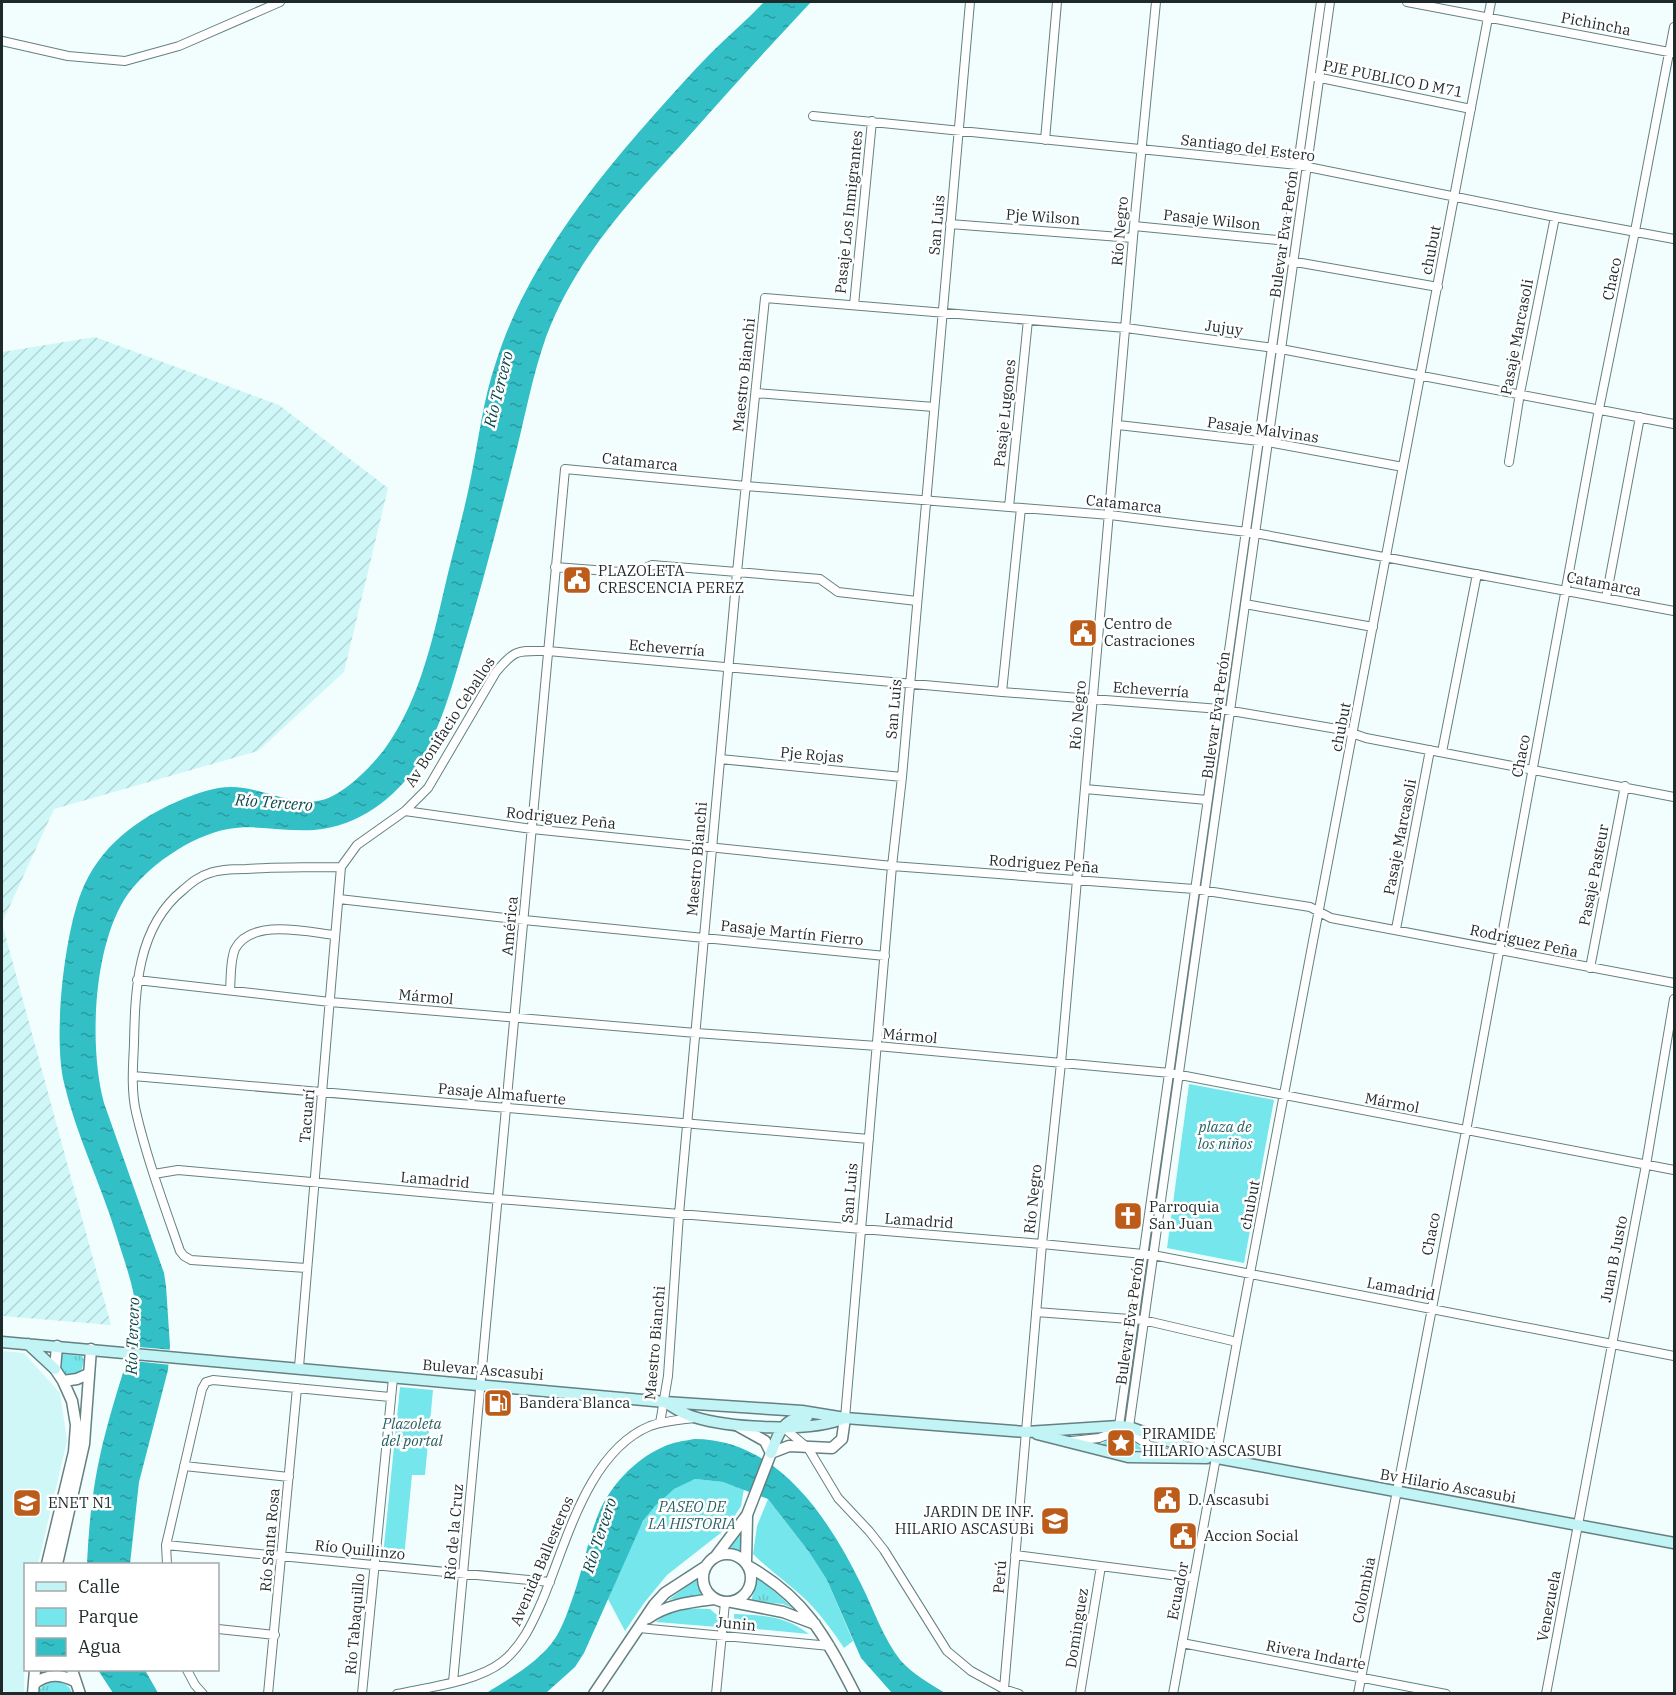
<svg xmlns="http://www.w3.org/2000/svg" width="1676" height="1695" viewBox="0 0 1676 1695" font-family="'IBM Plex Serif',serif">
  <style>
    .built { fill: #cff7f8 }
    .industrial { fill: url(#industrial-furrows) }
    .grass { fill: url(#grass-tufts) }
    .park { fill: #75e6eb }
    .water { fill: url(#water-ripples) }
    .pier { fill: #f2fefe }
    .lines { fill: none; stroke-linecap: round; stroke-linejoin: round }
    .minor-casing { stroke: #658081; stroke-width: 10 }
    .tertiary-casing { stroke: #658081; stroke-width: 13 }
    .secondary-casing { stroke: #658081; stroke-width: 13 }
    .minor { stroke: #fff; stroke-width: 8 }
    .tertiary { stroke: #fff; stroke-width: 10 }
    .secondary { stroke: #c2f3f5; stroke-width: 10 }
    .labels { text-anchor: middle; stroke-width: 5; stroke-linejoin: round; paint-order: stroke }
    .street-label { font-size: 15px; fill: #1e292a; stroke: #fff }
    .poi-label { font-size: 15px; fill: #1e292a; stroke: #fff; text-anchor: start }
    .park-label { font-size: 15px; font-style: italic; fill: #286062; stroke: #fff }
    .water-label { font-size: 16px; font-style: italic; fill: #0c494b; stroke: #fff }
  </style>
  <defs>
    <pattern id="industrial-furrows" width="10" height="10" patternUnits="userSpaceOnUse" patternTransform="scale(1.5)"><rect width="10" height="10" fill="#cff7f8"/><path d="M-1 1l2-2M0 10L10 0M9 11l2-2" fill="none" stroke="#b1d4d5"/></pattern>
    <pattern id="grass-tufts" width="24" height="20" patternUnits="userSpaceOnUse" patternTransform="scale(1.5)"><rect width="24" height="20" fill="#75e6eb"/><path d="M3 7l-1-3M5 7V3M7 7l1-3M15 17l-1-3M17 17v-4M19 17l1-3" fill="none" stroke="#65c5ca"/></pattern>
    <pattern id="water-ripples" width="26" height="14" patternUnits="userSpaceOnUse" patternTransform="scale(1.5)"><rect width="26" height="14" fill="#32bfc5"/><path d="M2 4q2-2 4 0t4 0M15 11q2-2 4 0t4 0" fill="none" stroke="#2a9ba0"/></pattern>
  </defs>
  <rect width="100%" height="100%" fill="#f2fefe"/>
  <!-- built -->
  <path class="built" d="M2 1351 24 1353 60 1393 67 1441 38 1564H26L24 1693 2 1691Z"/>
  <!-- industrial -->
  <path class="industrial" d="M95 337 279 405 388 488 344 672 258 751 54 809 2 923 111 1325 2 1316V352Z"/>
  <!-- grass -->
  <path class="grass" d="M61 1354 82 1356 84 1360 82 1369 74 1375H66L60 1370Z
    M742 1529 741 1554 726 1551Z
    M758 1577 794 1609 783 1604 751 1601Z
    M698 1578 703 1595 668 1600Z
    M55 1680C63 1683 70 1685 72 1693L38 1694C40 1685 48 1683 55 1680Z"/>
  <!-- park -->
  <path class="park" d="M1189 1084 1274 1100 1244 1263 1167 1248Z
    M400 1387 433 1390 425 1475H412L404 1558 383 1556Z
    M1112 1437 1133 1440 1143 1450 1100 1445Z
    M695 1479 723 1482 744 1489 741 1506 727 1528 667 1575 644 1603 625 1631 608 1599C624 1562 638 1512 674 1489 680 1485 688 1482 695 1479Z
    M768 1499 809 1552 827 1580 853 1641 844 1648C832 1630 819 1612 803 1597 787 1582 769 1570 753 1554L757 1526Z
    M684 1608 710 1609 718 1616V1627L656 1622 665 1614Z
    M734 1614C762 1615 786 1616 809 1634L734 1627Z"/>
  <!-- water -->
  <path class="water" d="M764 2H811C767 49 724 96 681 145 627 204 575 260 546 337 533 374 526 411 517 448 500 516 483 583 463 649 452 686 440 731 419 763 394 799 359 826 314 830 285 832 256 824 228 829 190 836 144 868 124 900 93 951 89 1048 104 1103L164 1273 166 1286 170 1346 168 1370 139 1482 130 1564H87C89 1519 94 1475 106 1431 115 1395 128 1360 137 1324 137 1293 125 1264 116 1234 101 1184 76 1135 64 1083 53 1037 64 937 81 893 99 846 138 818 183 799 199 793 214 787 231 787 262 787 292 807 322 800 344 795 373 765 386 747 417 703 430 651 442 599 451 558 463 518 471 477 479 438 483 400 496 362 525 270 590 187 653 116 672 95 690 74 710 54 728 36 747 20 764 2Z
    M694 1439C777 1439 828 1517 861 1584 874 1610 883 1638 901 1661 913 1674 930 1684 945 1693H892L861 1658 827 1580 809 1552 768 1499 723 1482 695 1479 674 1489 655 1506 643 1521 584 1653 575 1667 546 1693 485 1694C510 1678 540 1662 556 1637 564 1624 569 1608 574 1594 583 1568 588 1540 598 1515 609 1487 635 1459 663 1447 673 1442 684 1441 694 1439Z
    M98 1670H145L158 1693H113Z"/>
  <!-- pier -->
  <path class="pier" d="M128 1346 173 1350 171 1365 124 1360Z"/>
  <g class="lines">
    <!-- minor casing -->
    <g class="minor-casing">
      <path id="minor" d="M1407 2 1674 53
        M2 41 68 56 125 61 179 46 280 2
        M1316 77 1471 109
        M813 116 1298 165 1555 217 1674 239
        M1045 140 1057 2
        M950 224 1133 238
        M1134 226 1287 241
        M1290 261 1438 287
        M854 305 872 121
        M756 393 934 407
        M1118 425 1268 442 1403 467
        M1509 462 1520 393 1555 217
        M1009 507 1028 320
        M555 567 634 573 652 565 820 579 838 592 917 601
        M1606 598 1640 417
        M1245 604 1373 627
        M1002 692 1021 508
        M1442 752 1477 574
        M720 759 902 777
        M1085 789 1207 800
        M405 811 532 829 892 866 1194 889 1310 907 1331 918 1674 983
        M341 867 357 845 405 811 428 788 496 672C516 648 518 651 548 651L1002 692 1220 709 1343 730 1366 738 1674 797
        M339 899 524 920 885 956
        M1396 929 1430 750
        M1590 968 1625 786
        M137 980 330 1002 696 1033 877 1046 1170 1073 1674 1170
        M230 990C231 978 230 960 235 949 251 918 307 932 335 935
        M133 1076 869 1139
        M154 1174 178 1170 498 1199 1042 1244 1153 1255 1674 1356
        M306 1268 191 1260 184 1256 180 1251C164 1205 147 1159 136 1112 131 1090 133 1066 134 1044 135 990 137 927 183 890 191 883 199 876 210 873 221 869 234 869 246 869 277 867 309 867 341 867
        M1036 1312 1143 1320 1237 1342
        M299 1367 341 867
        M845 1418 892 866 902 777 970 2
        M660 1423 668 1376 679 1214 737 572 765 298 1126 328 1281 349 1674 424
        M784 1428 808 1448 838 1498 869 1531 884 1550 947 1651 971 1671 1004 1689 1019 1694
        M1072 1441 1099 1438 1129 1427 1330 2
        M1175 1457 1150 1446 1119 1426 1321 2
        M184 1466 289 1477
        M166 1545 550 1582
        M1015 1555 1194 1578
        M167 1564 166 1545 170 1528 202 1389 206 1382 213 1380 390 1397
        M639 1628 830 1646
        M218 1629 275 1635
        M1182 1643 1446 1694
        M187 1670 195 1685 203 1694
        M453 1682 565 469 746 486 1110 515 1255 533 1674 611
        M1004 1689 1042 1244 1061 1063 1134 226 1156 2
        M268 1694 297 1388
        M362 1694 393 1378
        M397 1694C429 1687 476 1682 502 1662 522 1646 532 1624 542 1601 566 1545 587 1452 650 1426 664 1421 679 1420 694 1418
        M716 1694 725 1603
        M1080 1694 1101 1566
        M1173 1694 1237 1342 1491 2
        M1358 1694 1466 1131 1599 409 1635 231 1674 27
        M1546 1694 1646 1165 1674 999"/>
    </g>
    <!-- tertiary casing -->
    <g class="tertiary-casing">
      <path id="tertiary" d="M63 1381 77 1379 88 1374
        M738 1426 765 1441 771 1453
        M771 1453 789 1446 832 1448 842 1439 845 1418
        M703 1578a24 24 0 1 1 48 0a24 24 0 1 1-48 0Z
        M716 1556 747 1515 771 1453
        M746 1562 747 1516
        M47 1564 74 1452 76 1425 72 1401 63 1381 55 1369 57 1346
        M57 1564 84 1444 91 1349
        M748 1566C806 1598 826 1638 855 1694
        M732 1602 783 1612 815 1624
        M648 1618C669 1604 690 1602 714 1599
        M72 1670 80 1694
        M34 1684C48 1673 61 1674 76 1682
        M33 1694 35 1670
        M594 1694 654 1605 665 1593 705 1567"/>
    </g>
    <!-- secondary casing -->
    <g class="secondary-casing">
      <path id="secondary" d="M2 1342 665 1402 802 1411 845 1418 1026 1432 1119 1426 1129 1427 1217 1458 1674 1543
        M28 1344 55 1369
        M665 1402C675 1408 683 1414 694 1417 730 1428 810 1433 845 1418
        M1037 1434 1128 1457 1207 1458
        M771 1453C778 1433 784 1417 807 1417"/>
    </g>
    <!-- minor -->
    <use href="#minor" class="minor"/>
    <!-- tertiary -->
    <use href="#tertiary" class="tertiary"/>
    <!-- secondary -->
    <use href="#secondary" class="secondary"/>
  </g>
  <!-- icons -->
  <defs>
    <g id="civic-square" transform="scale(1.5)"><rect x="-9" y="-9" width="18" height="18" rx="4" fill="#bc5c1a" stroke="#fff"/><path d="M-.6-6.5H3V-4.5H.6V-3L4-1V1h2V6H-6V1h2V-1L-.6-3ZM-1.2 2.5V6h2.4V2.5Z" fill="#fff"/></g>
    <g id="church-square" transform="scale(1.5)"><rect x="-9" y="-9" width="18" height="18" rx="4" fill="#bc5c1a" stroke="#fff"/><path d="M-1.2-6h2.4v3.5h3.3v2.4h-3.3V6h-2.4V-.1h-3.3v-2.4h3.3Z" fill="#fff"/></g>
    <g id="fuel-square" transform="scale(1.5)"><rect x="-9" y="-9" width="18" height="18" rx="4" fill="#bc5c1a" stroke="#fff"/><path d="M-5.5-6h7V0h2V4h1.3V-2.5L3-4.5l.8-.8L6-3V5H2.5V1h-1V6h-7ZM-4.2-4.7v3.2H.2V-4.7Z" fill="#fff"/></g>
    <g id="sight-square" transform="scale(1.5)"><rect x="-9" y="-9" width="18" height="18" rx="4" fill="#bc5c1a" stroke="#fff"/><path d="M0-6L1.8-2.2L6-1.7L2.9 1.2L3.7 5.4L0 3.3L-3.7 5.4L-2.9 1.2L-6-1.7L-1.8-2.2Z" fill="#fff"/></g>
    <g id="school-square" transform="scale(1.5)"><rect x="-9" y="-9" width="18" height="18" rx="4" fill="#bc5c1a" stroke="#fff"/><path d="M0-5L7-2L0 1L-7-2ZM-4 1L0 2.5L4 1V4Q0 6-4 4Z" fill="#fff"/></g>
  </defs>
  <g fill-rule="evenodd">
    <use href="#civic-square" x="577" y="580"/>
    <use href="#civic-square" x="1083" y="633"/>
    <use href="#church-square" x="1128" y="1216"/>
    <use href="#fuel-square" x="498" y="1403"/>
    <use href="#sight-square" x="1121" y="1443"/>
    <use href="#civic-square" x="1167" y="1500"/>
    <use href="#school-square" x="27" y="1503"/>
    <use href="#school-square" x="1055" y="1521"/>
    <use href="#civic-square" x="1183" y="1536"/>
  </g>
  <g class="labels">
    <!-- street labels -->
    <g class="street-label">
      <text transform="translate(1596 24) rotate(11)" y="5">Pichincha</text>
      <text transform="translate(1393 79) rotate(11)" y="5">PJE PUBLICO D M71</text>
      <text transform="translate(1248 148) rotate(7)" y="5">Santiago del Estero</text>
      <text transform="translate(849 212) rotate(-84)" y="5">Pasaje Los Inmigrantes</text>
      <text transform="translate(1043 217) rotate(4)" y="5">Pje Wilson</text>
      <text transform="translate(1212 220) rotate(6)" y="5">Pasaje Wilson</text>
      <text transform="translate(937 225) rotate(-85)" y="5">San Luis</text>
      <text transform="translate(1120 231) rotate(-85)" y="5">Río Negro</text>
      <text transform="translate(1284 234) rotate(-82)" y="5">Bulevar Eva Perón</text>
      <text transform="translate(1431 250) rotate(-79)" y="5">chubut</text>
      <text transform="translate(1612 279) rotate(-78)" y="5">Chaco</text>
      <text transform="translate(1224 328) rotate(8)" y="5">Jujuy</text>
      <text transform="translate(1517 337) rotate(-79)" y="5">Pasaje Marcasoli</text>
      <text transform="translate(744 375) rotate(-84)" y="5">Maestro Bianchi</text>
      <text transform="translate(1005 413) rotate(-84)" y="5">Pasaje Lugones</text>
      <text transform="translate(1263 430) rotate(8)" y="5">Pasaje Malvinas</text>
      <text transform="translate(640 462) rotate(6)" y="5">Catamarca</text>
      <text transform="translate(1124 504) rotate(6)" y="5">Catamarca</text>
      <text transform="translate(1604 584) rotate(11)" y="5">Catamarca</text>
      <text transform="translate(667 648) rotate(5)" y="5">Echeverría</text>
      <text transform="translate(1151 690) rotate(4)" y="5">Echeverría</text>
      <text transform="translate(894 709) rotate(-85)" y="5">San Luis</text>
      <text transform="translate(1078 715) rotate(-85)" y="5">Río Negro</text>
      <text transform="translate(1216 715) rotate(-82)" y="5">Bulevar Eva Perón</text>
      <text transform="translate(450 722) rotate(-57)" y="5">Av Bonifacio Ceballos</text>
      <text transform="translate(1341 727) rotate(-79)" y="5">chubut</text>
      <text transform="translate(812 755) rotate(5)" y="5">Pje Rojas</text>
      <text transform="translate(1521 756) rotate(-79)" y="5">Chaco</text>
      <text transform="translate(561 818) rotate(6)" y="5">Rodriguez Peña</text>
      <text transform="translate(1400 837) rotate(-79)" y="5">Pasaje Marcasoli</text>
      <text transform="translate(697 859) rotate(-85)" y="5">Maestro Bianchi</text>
      <text transform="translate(1044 864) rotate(4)" y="5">Rodriguez Peña</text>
      <text transform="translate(1594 875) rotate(-79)" y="5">Pasaje Pasteur</text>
      <text transform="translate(510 926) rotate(-85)" y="5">América</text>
      <text transform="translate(792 933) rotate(6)" y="5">Pasaje Martín Fierro</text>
      <text transform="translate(1524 941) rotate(12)" y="5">Rodriguez Peña</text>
      <text transform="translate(426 997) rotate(5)" y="5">Mármol</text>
      <text transform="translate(910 1036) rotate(5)" y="5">Mármol</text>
      <text transform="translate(502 1094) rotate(5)" y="5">Pasaje Almafuerte</text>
      <text transform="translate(1392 1103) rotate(11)" y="5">Mármol</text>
      <text transform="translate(307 1116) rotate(-85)" y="5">Tacuarí</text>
      <text transform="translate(435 1180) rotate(5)" y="5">Lamadrid</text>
      <text transform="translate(850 1193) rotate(-85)" y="5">San Luis</text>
      <text transform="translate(1033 1199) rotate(-84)" y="5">Río Negro</text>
      <text transform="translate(1250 1205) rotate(-79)" y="5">chubut</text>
      <text transform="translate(919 1221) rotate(4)" y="5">Lamadrid</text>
      <text transform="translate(1431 1234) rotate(-79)" y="5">Chaco</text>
      <text transform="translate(1614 1259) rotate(-79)" y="5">Juan B Justo</text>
      <text transform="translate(1401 1289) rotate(11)" y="5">Lamadrid</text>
      <text transform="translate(1130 1321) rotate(-82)" y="5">Bulevar Eva Perón</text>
      <text transform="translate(655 1343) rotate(-85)" y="5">Maestro Bianchi</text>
      <text transform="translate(483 1370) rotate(5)" y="5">Bulevar Ascasubi</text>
      <text transform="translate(1448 1486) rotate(10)" y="5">Bv Hilario Ascasubi</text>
      <text transform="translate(454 1532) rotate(-85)" y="5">Río de la Cruz</text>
      <text transform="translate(270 1540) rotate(-85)" y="5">Río Santa Rosa</text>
      <text transform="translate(360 1550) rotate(6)" y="5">Río Quillinzo</text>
      <text transform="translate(542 1561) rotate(-67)" y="5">Avenida Ballesteros</text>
      <text transform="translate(1000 1577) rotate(-85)" y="5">Perú</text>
      <text transform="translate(1364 1590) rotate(-79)" y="5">Colombia</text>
      <text transform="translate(1178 1591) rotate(-79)" y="5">Ecuador</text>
      <text transform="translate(1549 1606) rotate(-79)" y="5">Venezuela</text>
      <text transform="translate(355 1624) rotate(-85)" y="5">Río Tabaquillo</text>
      <text transform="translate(736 1624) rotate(5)" y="5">Junin</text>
      <text transform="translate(1077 1628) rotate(-81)" y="5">Dominguez</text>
      <text transform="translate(1316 1655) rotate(11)" y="5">Rivera Indarte</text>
    </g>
    <!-- poi labels -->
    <g class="poi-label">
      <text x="598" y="576">PLAZOLETA<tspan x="598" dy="17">CRESCENCIA PEREZ</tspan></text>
      <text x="1104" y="629">Centro de<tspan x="1104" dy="17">Castraciones</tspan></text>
      <text x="1149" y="1212">Parroquia<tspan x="1149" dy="17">San Juan</tspan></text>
      <text x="519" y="1408">Bandera Blanca</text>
      <text x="1142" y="1439">PIRAMIDE<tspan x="1142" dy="17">HILARIO ASCASUBI</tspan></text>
      <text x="1188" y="1505">D. Ascasubi</text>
      <text x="48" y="1508">ENET N1</text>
      <text x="1034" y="1517" text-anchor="end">JARDIN DE INF.<tspan x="1034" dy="17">HILARIO ASCASUBi</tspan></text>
      <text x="1204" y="1541">Accion Social</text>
    </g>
    <!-- park labels -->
    <g class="park-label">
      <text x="1225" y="1132">plaza de<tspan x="1225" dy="17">los niños</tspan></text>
      <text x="412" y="1429">Plazoleta<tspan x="412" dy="17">del portal</tspan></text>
      <text x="692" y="1512">PASEO DE<tspan x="692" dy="17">LA HISTORIA</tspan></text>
    </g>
    <!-- water labels -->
    <g class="water-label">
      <text transform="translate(498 389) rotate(-76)" y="6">Río Tercero</text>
      <text transform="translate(274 802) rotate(4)" y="6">Río Tercero</text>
      <text transform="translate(132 1336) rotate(-88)" y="6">Río Tercero</text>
      <text transform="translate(599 1535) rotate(-72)" y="6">Río Tercero</text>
    </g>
  </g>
  <!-- border -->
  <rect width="1676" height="1695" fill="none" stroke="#1e292a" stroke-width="6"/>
  <!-- legend -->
  <rect x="24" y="1563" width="195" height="108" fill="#ffffff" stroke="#a5a9aa" stroke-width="1.5"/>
  <rect x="36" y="1582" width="30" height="9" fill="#c2f3f5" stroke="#a5a9aa" stroke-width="1.5"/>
  <text x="78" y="1593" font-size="18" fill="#1e292a">Calle</text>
  <rect x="36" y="1608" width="30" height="18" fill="#75e6eb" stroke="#a5a9aa" stroke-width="1.5"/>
  <text x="78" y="1623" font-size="18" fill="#1e292a">Parque</text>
  <rect x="36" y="1638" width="30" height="18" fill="url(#water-ripples)" stroke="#a5a9aa" stroke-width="1.5"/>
  <text x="78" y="1653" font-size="18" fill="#1e292a">Agua</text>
</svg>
